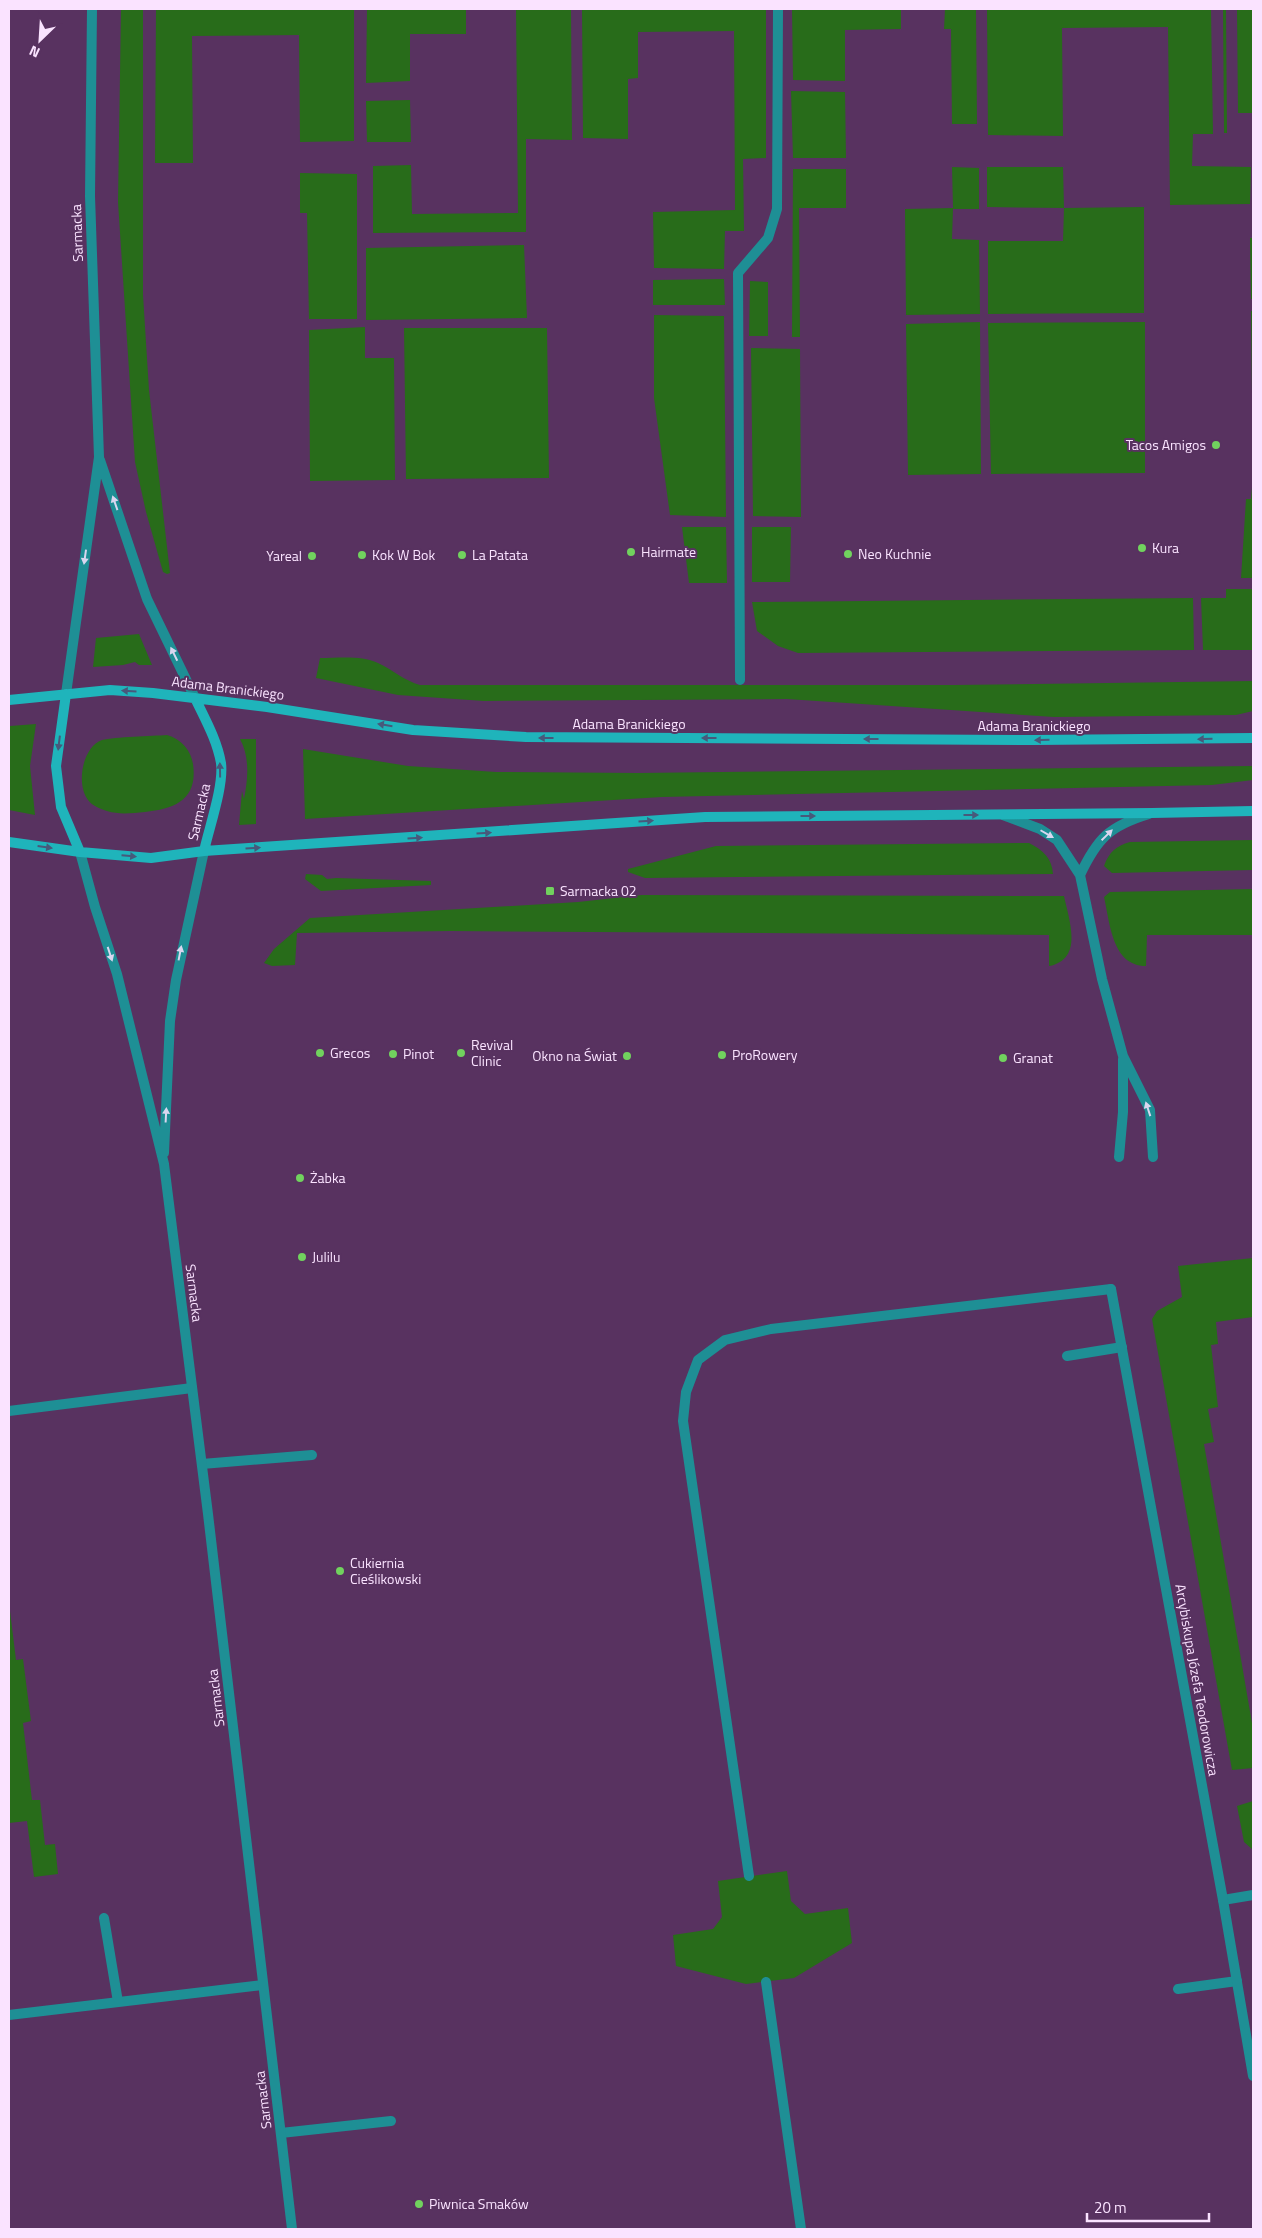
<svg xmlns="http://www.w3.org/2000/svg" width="1262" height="2238" viewBox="0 0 1262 2238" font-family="'Titillium Web',sans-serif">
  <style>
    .green { fill: #286c1a }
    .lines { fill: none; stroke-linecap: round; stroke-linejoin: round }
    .service { stroke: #1e8f95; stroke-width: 10 }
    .minor { stroke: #1e8f95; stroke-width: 10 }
    .secondary { stroke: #1fb4bb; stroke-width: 10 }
    .oneway { fill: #d9d6ef }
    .oneway2 { fill: #47597b }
    .poi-dot { fill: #71d25e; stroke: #583260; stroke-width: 2 }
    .labels { text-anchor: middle; stroke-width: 4; stroke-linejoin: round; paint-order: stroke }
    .street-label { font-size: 14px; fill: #fae3ff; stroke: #583260 }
    .poi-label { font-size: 14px; fill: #fae3ff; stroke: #583260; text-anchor: start }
  </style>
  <rect width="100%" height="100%" fill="#583260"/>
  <!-- green -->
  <path class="green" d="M121 9H143V295L149 390 170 573 167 574 163 572 146 512 135 462 118 202Z
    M156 9H354V141L300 142 299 35 192 36 193 163H155Z
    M367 9H466V34H410V81L366 83Z
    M516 9H571L572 140 526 139V232L373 233V166L411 165 412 214 518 213Z
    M582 9H766V158L743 159 744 231H725L724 269 654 268 653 212 735 210 734 31 638 32V78L628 79V139L583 138Z
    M792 9H901V29L845 30V81L793 80Z
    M945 9H976L977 124H952L951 29H944Z
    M987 9H1211L1213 134H1193L1192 166 1251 167 1250 204 1170 205 1168 27 1062 28 1063 136 988 135Z
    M1223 9H1226L1227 133H1224Z
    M1237 9H1253V113H1238Z
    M791 91 845 92 846 158H793Z
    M410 100 411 142H367L366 101Z
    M952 167 979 168V209H953L952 239 979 240 980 314 906 315 905 209 953 208Z
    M987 167H1063L1064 208 1144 207V313L988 314V241H1063L1064 208 987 207Z
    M793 169H846V208H799L800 337H792Z
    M300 173 357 174V319H309L307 213H300Z
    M1250 238H1253V299H1251Z
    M524 245 527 318 366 320V248Z
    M724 279 725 305H653V280Z
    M750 281 768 282V336H749Z
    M1251 311H1253V578H1241L1246 499H1251L1253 476Z
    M654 315 724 316 726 517 670 515 654 398Z
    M980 322 981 474 908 475 906 324Z
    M1145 322V473L991 474 988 323Z
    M365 327V358H394L395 480 310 481 309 330Z
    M404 328H547L549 478 406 479Z
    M751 348 800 349 801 517 753 516Z
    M682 527H726L727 583H689Z
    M752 527H791L790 582H752Z
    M1226 589H1253V650H1203L1201 598H1226Z
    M1193 598 1194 650 798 653 778 646 757 631 752 602Z
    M139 634 152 665H139L135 662 123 665 93 667 96 638Z
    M320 658C339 658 361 655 378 663 393 670 405 681 420 685H954L1253 681V711L1236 715 1054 717 787 699 484 701 398 695 316 678Z
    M36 724 30 766 35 815 9 810 10 726Z
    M167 735C181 739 191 750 193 764 198 799 176 809 145 812 132 813 120 815 107 811 101 809 92 806 88 800 76 785 82 747 102 740 115 737 152 736 167 735Z
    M240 739H256V824L239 825 242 791 244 799C248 779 250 758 240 739Z
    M303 749 408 766 496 772 638 773 1253 766V780L1212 785 662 797 305 819Z
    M1253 840V870L1112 873 1104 866C1109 852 1116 846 1130 842Z
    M1029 843C1043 850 1052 858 1053 874L645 878 628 872V869L716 846Z
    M306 874 322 875 327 879 336 878 431 881V885L321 891 305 879Z
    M1253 889V935H1147L1146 966C1112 966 1110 923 1104 897L1110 892Z
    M642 895 1064 896C1069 920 1084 959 1049 966V935L451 931 297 933 295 965 272 966 264 963 274 949 310 918 578 902Z
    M1253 1258V1317L1216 1322 1218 1344 1211 1345 1218 1407 1208 1409 1214 1442 1204 1444 1253 1729V1768L1232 1770 1152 1319 1157 1311 1182 1297 1178 1266Z
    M9 1603 16 1660 23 1659 31 1721 23 1723 32 1800H40L45 1845 55 1844 58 1874 34 1877 27 1821 9 1823Z
    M1253 1801V1850L1244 1842 1237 1806Z
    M787 1871 791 1901 805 1914 848 1908 852 1943 794 1978 746 1984 676 1966 673 1935 713 1929 722 1917 718 1881Z"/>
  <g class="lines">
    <!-- service -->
    <path class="service" d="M740 680 738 273 768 238 777 209 778 9
      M1003 815 1040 829 1057 840 1080 875 1102 979 1123 1056 1150 1110 1153 1157
      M1080 875C1097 839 1109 826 1149 814
      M1119 1157 1123 1112V1059
      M1067 1356 1122 1347
      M9 1411 192 1388
      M202 1464 312 1455
      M749 1876 683 1421 686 1392 698 1360 725 1340 771 1329 1111 1289
      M1223 1900 1253 1895
      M104 1918 118 2002
      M766 1982 801 2229
      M1178 1989 1237 1981
      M9 2015 263 1985
      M281 2133 391 2121"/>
    <!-- minor -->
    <path class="minor" d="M100 460 147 599 195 698
      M66 694 99 457 90 196 92 9
      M80 852 95 907 117 974 164 1164 208 1514 292 2229
      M164 1153 170 1021 176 980 204 851
      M1111 1289 1223 1900 1253 2076"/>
    <!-- secondary -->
    <path class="secondary" d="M66 694 56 766 61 807 80 852
      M195 698C205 719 217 740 221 763 224 786 209 828 204 851
      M9 700 110 690 153 693 267 707 413 730 526 737 1035 740 1253 738
      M9 842 80 852 151 858 204 851 705 817 1152 813 1253 811"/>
  </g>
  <!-- one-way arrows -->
  <defs><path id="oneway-solid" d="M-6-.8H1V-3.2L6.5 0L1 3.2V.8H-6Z" transform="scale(1.25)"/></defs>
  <g class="oneway">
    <use href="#oneway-solid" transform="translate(115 503) rotate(-109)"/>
    <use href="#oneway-solid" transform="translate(85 557) rotate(98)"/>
    <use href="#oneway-solid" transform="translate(174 654) rotate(-116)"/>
    <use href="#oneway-solid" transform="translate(1047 834) rotate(30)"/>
    <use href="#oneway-solid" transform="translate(1107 835) rotate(-44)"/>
    <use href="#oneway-solid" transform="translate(180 953) rotate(-79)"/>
    <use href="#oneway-solid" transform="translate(110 954) rotate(72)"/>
    <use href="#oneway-solid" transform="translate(1148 1109) rotate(-108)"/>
    <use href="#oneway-solid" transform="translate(166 1115) rotate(-87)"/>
  </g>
  <g class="oneway2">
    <use href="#oneway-solid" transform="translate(129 691) rotate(-177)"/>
    <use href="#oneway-solid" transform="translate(385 725) rotate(-171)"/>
    <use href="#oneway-solid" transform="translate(546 738) rotate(-180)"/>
    <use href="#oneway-solid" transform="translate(709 738) rotate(-180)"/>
    <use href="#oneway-solid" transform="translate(871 739) rotate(-180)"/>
    <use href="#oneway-solid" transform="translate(1205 739) rotate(179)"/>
    <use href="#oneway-solid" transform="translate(1042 740) rotate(179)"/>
    <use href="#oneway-solid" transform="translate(59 743) rotate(97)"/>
    <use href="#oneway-solid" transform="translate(220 770) rotate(-91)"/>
    <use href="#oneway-solid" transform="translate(971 815)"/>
    <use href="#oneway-solid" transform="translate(808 816)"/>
    <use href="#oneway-solid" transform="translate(646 821) rotate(-4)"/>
    <use href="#oneway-solid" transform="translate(484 833) rotate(-4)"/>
    <use href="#oneway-solid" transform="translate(415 838) rotate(-4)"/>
    <use href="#oneway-solid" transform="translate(45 847) rotate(8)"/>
    <use href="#oneway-solid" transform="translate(253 848) rotate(-4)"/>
    <use href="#oneway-solid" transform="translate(129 856) rotate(5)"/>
  </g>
  <!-- markers -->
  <g class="poi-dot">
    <circle cx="1216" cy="445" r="5"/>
    <circle cx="1142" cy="548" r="5"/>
    <circle cx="631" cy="552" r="5"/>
    <circle cx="848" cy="554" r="5"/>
    <circle cx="362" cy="555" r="5"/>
    <circle cx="462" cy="555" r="5"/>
    <circle cx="312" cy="556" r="5"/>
    <rect x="545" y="886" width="10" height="10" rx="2.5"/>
    <circle cx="320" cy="1053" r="5"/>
    <circle cx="461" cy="1053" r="5"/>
    <circle cx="393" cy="1054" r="5"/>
    <circle cx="722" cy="1055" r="5"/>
    <circle cx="627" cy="1056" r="5"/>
    <circle cx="1003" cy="1058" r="5"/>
    <circle cx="300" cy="1178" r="5"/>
    <circle cx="302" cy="1257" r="5"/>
    <circle cx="340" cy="1571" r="5"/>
    <circle cx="419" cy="2204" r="5"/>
  </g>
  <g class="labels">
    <!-- street labels -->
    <g class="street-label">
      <text transform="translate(77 233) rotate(-92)" y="5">Sarmacka</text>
      <text transform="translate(228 688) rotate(7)" y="5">Adama Branickiego</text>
      <text x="629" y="729">Adama Branickiego</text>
      <text x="1034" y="731">Adama Branickiego</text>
      <text transform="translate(199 812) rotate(-77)" y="5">Sarmacka</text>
      <text transform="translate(194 1293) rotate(83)" y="5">Sarmacka</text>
      <text transform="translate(1197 1680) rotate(80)" y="5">Arcybiskupa Józefa Teodorowicza</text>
      <text transform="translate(216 1698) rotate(-97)" y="5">Sarmacka</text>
      <text transform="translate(263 2100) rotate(-97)" y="5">Sarmacka</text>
    </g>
    <!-- poi labels -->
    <g class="poi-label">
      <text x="1206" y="450" text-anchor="end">Tacos Amigos</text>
      <text x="1152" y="553">Kura</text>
      <text x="641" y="557">Hairmate</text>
      <text x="858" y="559">Neo Kuchnie</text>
      <text x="372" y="560">Kok W Bok</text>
      <text x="472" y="560">La Patata</text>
      <text x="302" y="561" text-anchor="end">Yareal</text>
      <text x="560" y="896">Sarmacka 02</text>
      <text x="471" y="1050">Revival<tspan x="471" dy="16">Clinic</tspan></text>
      <text x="330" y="1058">Grecos</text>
      <text x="403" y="1059">Pinot</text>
      <text x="732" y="1060">ProRowery</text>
      <text x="617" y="1061" text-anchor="end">Okno na Świat</text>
      <text x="1013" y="1063">Granat</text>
      <text x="310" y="1183">Żabka</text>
      <text x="312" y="1262">Julilu</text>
      <text x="350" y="1568">Cukiernia<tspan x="350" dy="16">Cieślikowski</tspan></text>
      <text x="429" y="2209">Piwnica Smaków</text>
    </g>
  </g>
  <!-- border -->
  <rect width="1262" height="2238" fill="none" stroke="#fae3ff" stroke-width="20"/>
  <!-- north arrow -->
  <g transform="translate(40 40) rotate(205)" stroke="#583260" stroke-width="4" paint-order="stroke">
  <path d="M0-4L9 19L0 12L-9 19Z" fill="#fae3ff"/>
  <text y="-8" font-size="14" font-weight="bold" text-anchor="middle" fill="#fae3ff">N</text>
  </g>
  <!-- scale -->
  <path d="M1087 2213v8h122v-8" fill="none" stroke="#fae3ff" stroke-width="2.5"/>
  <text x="1094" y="2213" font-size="15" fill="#fae3ff" stroke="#583260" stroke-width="4" paint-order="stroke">20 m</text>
</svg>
